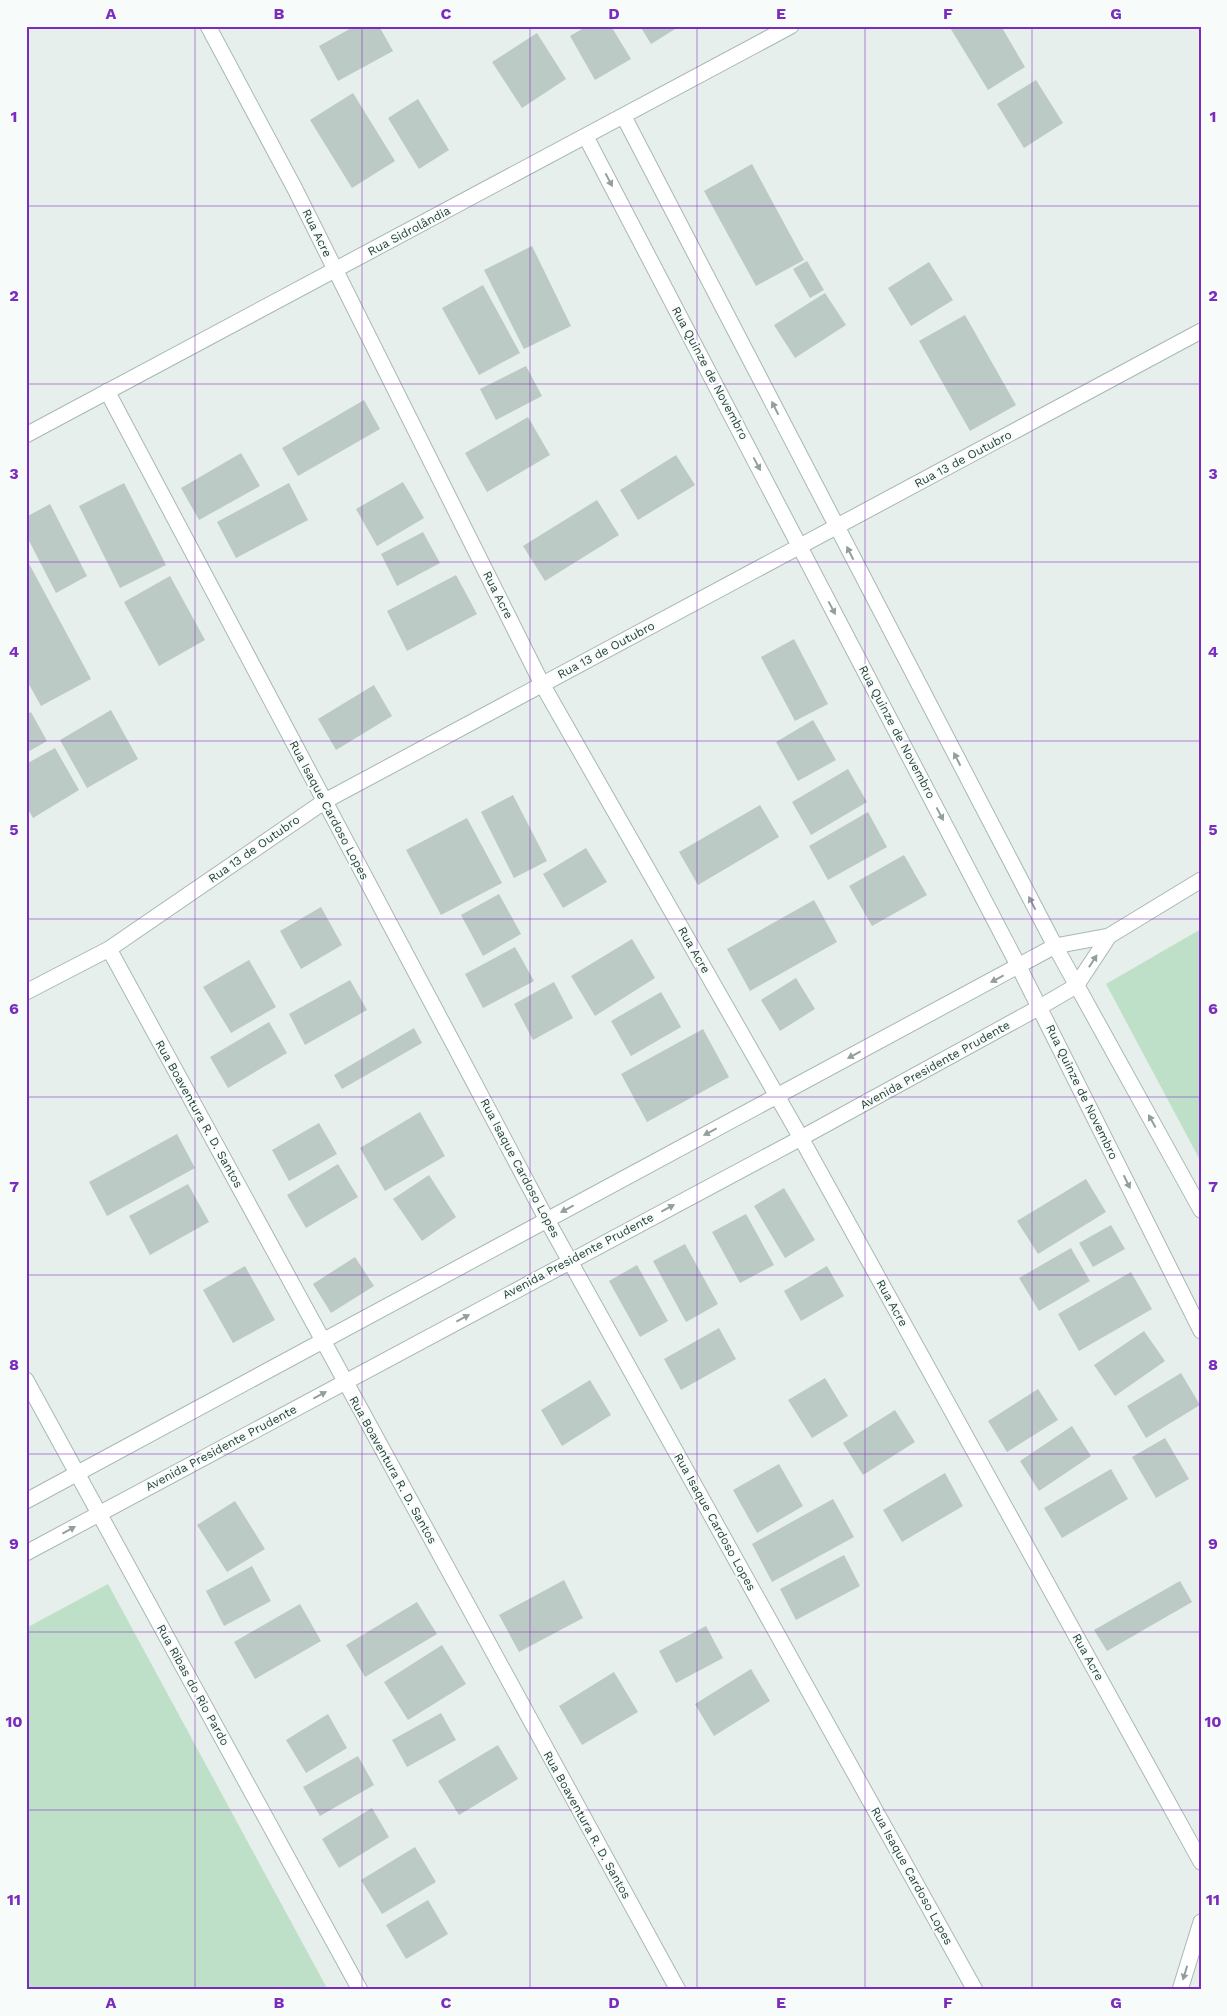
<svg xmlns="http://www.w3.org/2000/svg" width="1227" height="2016" viewBox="0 0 1227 2016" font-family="'Work Sans',sans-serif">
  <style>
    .green { fill: #bfe0c8 }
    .building { fill: #bbcac4 }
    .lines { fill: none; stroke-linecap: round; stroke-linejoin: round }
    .minor-casing { stroke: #a8b8b2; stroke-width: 17 }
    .tertiary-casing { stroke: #a8b8b2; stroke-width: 17 }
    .minor { stroke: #fff; stroke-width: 15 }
    .tertiary { stroke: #fff; stroke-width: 15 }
    .oneway { fill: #92a09c }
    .grid { fill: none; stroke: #7b2cbf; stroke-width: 1; stroke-opacity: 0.55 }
    .labels { text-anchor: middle; stroke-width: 4; stroke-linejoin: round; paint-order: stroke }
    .street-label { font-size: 12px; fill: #24423a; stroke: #f7fbf9 }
    .neatline { fill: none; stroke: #7b2cbf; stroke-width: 2 }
    .grid-label { font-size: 16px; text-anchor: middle; font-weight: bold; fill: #7b2cbf }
  </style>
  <rect width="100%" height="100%" fill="#e6efeb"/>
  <!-- green -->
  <path class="green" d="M1201 929V1162L1106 984Z
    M108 1584 328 1990H26V1628Z"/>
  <!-- building -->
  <path class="building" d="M355 26H379L393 51 338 81 319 46Z
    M587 26H611L631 59 595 80 570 36Z
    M640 26H680L651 44Z
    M949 26H1001L1025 67 988 90Z
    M537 33 566 79 522 108 492 62Z
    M1036 80 1063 123 1024 148 997 104Z
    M353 93 395 161 352 188 310 120Z
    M418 99 449 150 419 169 388 118Z
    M752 164 804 260 756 286 704 191Z
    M532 246 571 326 524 349 484 270Z
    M807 261 824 290 810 298 793 269Z
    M929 262 953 300 911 326 888 288Z
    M483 285 520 353 479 375 442 308Z
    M825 293 846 325 795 358 774 325Z
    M965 315 1016 405 970 431 919 341Z
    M526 366 542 396 496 420 480 389Z
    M364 400 380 429 298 476 282 448Z
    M528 417 550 455 487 492 465 453Z
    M241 453 260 486 199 520 181 488Z
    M676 455 695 485 638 520 620 490Z
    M403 482 424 518 377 546 356 509Z
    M124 483 166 565 120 588 79 506Z
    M289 483 308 520 236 558 217 522Z
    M597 500 619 535 545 581 523 546Z
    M50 504 87 576 56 593 26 535V517Z
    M423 532 440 563 397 586 381 554Z
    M26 558 91 679 41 706 26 679Z
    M456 575 477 614 407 651 387 611Z
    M170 576 205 640 159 666 124 602Z
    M794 639 828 704 795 721 761 657Z
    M374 685 392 716 336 750 318 719Z
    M111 710 138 759 87 788 60 740Z
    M31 712 47 741 26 753V715Z
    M813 720 836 760 798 781 776 742Z
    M55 748 79 790 33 818 26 806V764Z
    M848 769 867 802 811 835 792 802Z
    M513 795 547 861 514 878 481 812Z
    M760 805 779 837 698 885 679 852Z
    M868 812 887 847 828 880 809 846Z
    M467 818 502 883 441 915 406 850Z
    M586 848 607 882 563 908 543 874Z
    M904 855 927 895 872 926 849 886Z
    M499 894 521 934 483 956 461 915Z
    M814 900 837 942 750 991 727 949Z
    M321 907 342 945 301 969 280 931Z
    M632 939 655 978 595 1016 571 976Z
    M515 947 534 981 483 1008 465 974Z
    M249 960 276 1007 231 1033 203 987Z
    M796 978 815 1009 780 1031 761 1000Z
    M350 980 367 1010 305 1045 289 1014Z
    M554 982 573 1018 533 1040 514 1004Z
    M661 992 681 1027 631 1056 611 1021Z
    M269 1022 287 1053 228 1088 210 1057Z
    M414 1028 422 1043 342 1089 334 1075Z
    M703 1029 729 1077 647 1122 621 1074Z
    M420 1112 445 1156 385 1191 360 1148Z
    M319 1123 337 1154 289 1181 272 1150Z
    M177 1134 195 1168 107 1216 89 1182Z
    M338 1164 358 1197 306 1228 287 1195Z
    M429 1175 456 1217 422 1241 393 1199Z
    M1086 1179 1106 1212 1038 1254 1017 1221Z
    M188 1184 209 1222 150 1255 129 1216Z
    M784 1188 815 1240 785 1258 754 1206Z
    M746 1214 774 1265 740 1283 712 1232Z
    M1111 1225 1125 1249 1093 1267 1079 1243Z
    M685 1244 718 1304 686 1322 653 1261Z
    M1071 1248 1090 1281 1039 1311 1019 1278Z
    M355 1257 374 1286 331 1313 313 1284Z
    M637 1265 668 1321 640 1337 609 1281Z
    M245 1266 275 1320 233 1343 203 1290Z
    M827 1266 844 1296 801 1321 784 1291Z
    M1131 1272 1152 1309 1079 1351 1058 1314Z
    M719 1328 736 1359 681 1390 664 1359Z
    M1144 1331 1165 1361 1115 1396 1094 1365Z
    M1181 1373 1200 1405 1146 1438 1127 1406Z
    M825 1378 848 1416 812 1438 788 1400Z
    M590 1380 611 1415 562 1446 541 1410Z
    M1038 1389 1058 1420 1007 1452 988 1421Z
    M895 1410 915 1442 863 1475 843 1443Z
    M1072 1426 1091 1456 1039 1491 1020 1461Z
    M1165 1438 1189 1479 1156 1498 1132 1457Z
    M779 1464 803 1506 757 1533 733 1490Z
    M1111 1469 1128 1499 1062 1538 1044 1508Z
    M945 1473 963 1506 902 1542 883 1510Z
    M833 1499 854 1537 772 1582 752 1544Z
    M235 1501 265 1549 227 1572 197 1525Z
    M844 1555 860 1586 796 1620 780 1589Z
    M252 1566 271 1601 224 1626 206 1591Z
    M564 1580 583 1618 519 1652 499 1615Z
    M1180 1581 1192 1602 1107 1651 1094 1630Z
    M417 1602 437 1634 365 1677 346 1645Z
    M300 1604 321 1641 255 1679 234 1642Z
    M706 1626 723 1658 676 1683 659 1651Z
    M442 1645 466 1684 408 1720 384 1682Z
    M751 1669 770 1701 714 1736 695 1704Z
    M614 1672 638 1712 582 1745 559 1706Z
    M441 1713 456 1740 407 1767 392 1740Z
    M328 1714 347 1748 306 1773 286 1740Z
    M498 1745 518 1779 459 1815 438 1781Z
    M358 1756 374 1785 320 1816 303 1787Z
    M372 1808 389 1837 339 1868 322 1839Z
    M415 1847 436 1882 382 1914 361 1880Z
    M428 1900 448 1934 406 1959 386 1925Z"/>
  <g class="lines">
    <!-- minor casing -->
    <g class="minor-casing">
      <path id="minor" d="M208 26 295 189 542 684 801 1138 1201 1862
        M624 117 1055 946 1201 1210
        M586 137 1019 967 1201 1331
        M107 391 547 1220 975 1990
        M26 435 791 26
        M109 949 678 1990
        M26 992 109 949 325 801 1201 331
        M26 1380 360 1990"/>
    </g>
    <!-- tertiary casing -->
    <g class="tertiary-casing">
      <path id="tertiary" d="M26 1501 1055 946 1109 936 1201 880
        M26 1553 801 1138 1040 1007 1076 986 1109 936
        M1180 1990 1201 1922"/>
    </g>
    <!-- minor -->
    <use href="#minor" class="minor"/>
    <!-- tertiary -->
    <use href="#tertiary" class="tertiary"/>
  </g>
  <!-- one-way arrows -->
  <defs><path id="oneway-solid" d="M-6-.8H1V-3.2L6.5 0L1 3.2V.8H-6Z" transform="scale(1.25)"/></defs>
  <g class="oneway">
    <use href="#oneway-solid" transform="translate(609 180) rotate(62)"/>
    <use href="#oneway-solid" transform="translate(775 408) rotate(-117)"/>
    <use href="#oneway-solid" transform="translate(757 464) rotate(62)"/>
    <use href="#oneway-solid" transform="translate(850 553) rotate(-117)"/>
    <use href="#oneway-solid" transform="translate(832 608) rotate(62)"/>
    <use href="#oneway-solid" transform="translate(957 759) rotate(-117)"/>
    <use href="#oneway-solid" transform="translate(940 814) rotate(62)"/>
    <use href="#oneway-solid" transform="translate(1032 903) rotate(-117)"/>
    <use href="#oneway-solid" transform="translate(1093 961) rotate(-57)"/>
    <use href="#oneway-solid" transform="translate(997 979) rotate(152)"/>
    <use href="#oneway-solid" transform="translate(854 1055) rotate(152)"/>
    <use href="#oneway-solid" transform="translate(1152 1121) rotate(-119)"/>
    <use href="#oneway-solid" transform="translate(710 1132) rotate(152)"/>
    <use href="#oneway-solid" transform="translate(1127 1182) rotate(64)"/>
    <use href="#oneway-solid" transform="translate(668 1208) rotate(-28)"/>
    <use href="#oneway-solid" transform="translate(567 1209) rotate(152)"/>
    <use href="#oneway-solid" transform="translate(463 1318) rotate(-28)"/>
    <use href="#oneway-solid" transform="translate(320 1395) rotate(-28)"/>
    <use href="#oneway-solid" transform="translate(69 1530) rotate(-29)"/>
    <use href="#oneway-solid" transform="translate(1185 1973) rotate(107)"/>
  </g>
  <!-- grid -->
  <path class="grid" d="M195 26V1990M362 26V1990M530 26V1990M697 26V1990M865 26V1990M1032 26V1990M26 206H1201M26 384H1201M26 562H1201M26 741H1201M26 919H1201M26 1097H1201M26 1275H1201M26 1454H1201M26 1632H1201M26 1810H1201"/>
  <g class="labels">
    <!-- street labels -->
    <g class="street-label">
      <text transform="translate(409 231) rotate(-28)" y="4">Rua Sidrolândia</text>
      <text transform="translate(317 233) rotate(64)" y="4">Rua Acre</text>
      <text transform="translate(710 373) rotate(62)" y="4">Rua Quinze de Novembro</text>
      <text transform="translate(963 459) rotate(-28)" y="4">Rua 13 de Outubro</text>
      <text transform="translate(498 595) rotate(63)" y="4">Rua Acre</text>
      <text transform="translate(606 650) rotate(-28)" y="4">Rua 13 de Outubro</text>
      <text transform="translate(897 732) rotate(62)" y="4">Rua Quinze de Novembro</text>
      <text transform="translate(329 810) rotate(62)" y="4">Rua Isaque Cardoso Lopes</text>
      <text transform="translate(254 849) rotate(-35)" y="4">Rua 13 de Outubro</text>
      <text transform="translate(694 950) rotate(60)" y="4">Rua Acre</text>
      <text transform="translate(935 1065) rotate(-29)" y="4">Avenida Presidente Prudente</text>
      <text transform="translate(1082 1092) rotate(64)" y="4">Rua Quinze de Novembro</text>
      <text transform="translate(199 1114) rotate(61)" y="4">Rua Boaventura R. D. Santos</text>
      <text transform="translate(520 1168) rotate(62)" y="4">Rua Isaque Cardoso Lopes</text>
      <text transform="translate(578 1256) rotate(-28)" y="4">Avenida Presidente Prudente</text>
      <text transform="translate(892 1303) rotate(61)" y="4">Rua Acre</text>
      <text transform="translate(221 1448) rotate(-28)" y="4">Avenida Presidente Prudente</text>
      <text transform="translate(393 1470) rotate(61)" y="4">Rua Boaventura R. D. Santos</text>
      <text transform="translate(715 1522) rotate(61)" y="4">Rua Isaque Cardoso Lopes</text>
      <text transform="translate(1088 1657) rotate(61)" y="4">Rua Acre</text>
      <text transform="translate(193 1685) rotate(61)" y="4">Rua Ribas do Rio Pardo</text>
      <text transform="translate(587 1825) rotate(61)" y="4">Rua Boaventura R. D. Santos</text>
      <text transform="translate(912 1876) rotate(61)" y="4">Rua Isaque Cardoso Lopes</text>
    </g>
  </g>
  <!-- border -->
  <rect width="1227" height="2016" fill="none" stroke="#f7fbf9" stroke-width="55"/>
  <rect x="28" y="28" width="1172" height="1960" class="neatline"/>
  <g class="grid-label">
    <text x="111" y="19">A</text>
    <text x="279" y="19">B</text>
    <text x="446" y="19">C</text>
    <text x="614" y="19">D</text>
    <text x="781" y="19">E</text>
    <text x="948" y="19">F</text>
    <text x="1116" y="19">G</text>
    <text x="14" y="122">1</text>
    <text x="1213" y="122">1</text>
    <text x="14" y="301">2</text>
    <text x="1213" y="301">2</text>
    <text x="14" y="479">3</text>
    <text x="1213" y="479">3</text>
    <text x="14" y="657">4</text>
    <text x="1213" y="657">4</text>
    <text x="14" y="835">5</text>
    <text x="1213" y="835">5</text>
    <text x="14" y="1014">6</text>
    <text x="1213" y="1014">6</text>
    <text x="14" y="1192">7</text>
    <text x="1213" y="1192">7</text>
    <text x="14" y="1370">8</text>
    <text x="1213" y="1370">8</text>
    <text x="14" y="1549">9</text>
    <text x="1213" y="1549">9</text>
    <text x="14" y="1727">10</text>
    <text x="1213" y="1727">10</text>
    <text x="14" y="1905">11</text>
    <text x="1213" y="1905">11</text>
    <text x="111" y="2008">A</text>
    <text x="279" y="2008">B</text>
    <text x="446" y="2008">C</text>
    <text x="614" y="2008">D</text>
    <text x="781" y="2008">E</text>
    <text x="948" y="2008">F</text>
    <text x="1116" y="2008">G</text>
  </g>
</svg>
